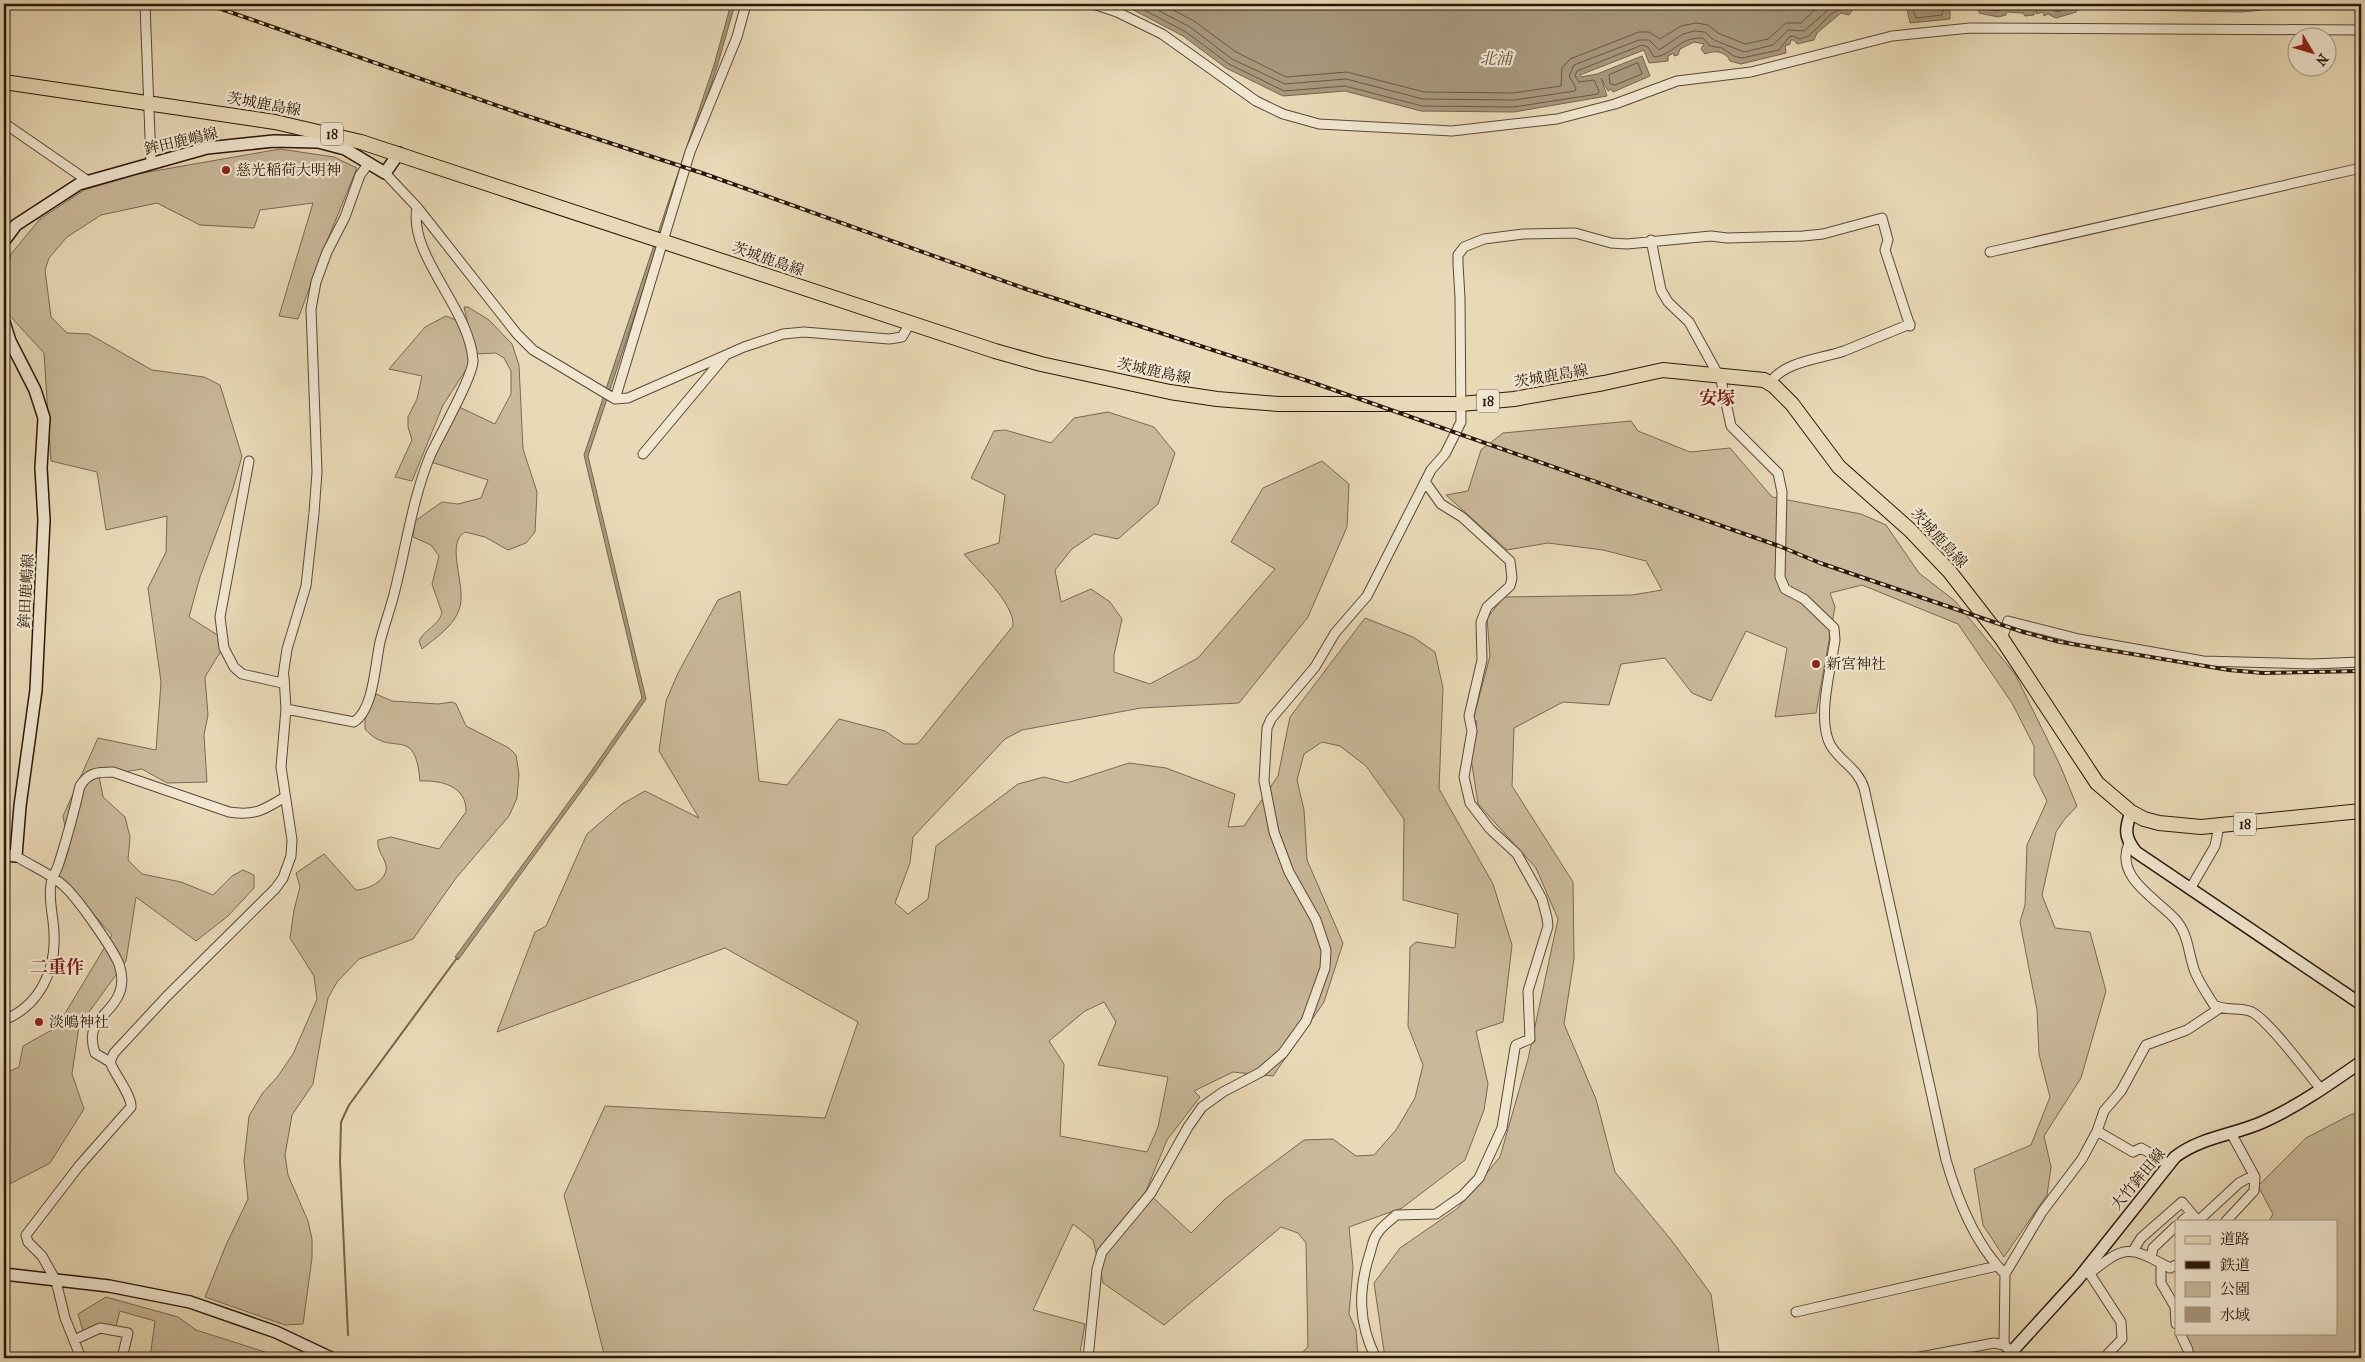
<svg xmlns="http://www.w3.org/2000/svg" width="2365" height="1362" viewBox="0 0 2365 1362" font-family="'IM FELL French Canon','Noto Serif JP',serif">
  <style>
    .green { fill: #c9b99a; stroke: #7a6852; fill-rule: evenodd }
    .water { fill: #a8987c; stroke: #76644e }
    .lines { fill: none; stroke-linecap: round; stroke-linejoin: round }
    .shore { stroke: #695843; stroke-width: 1 }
    .stream { stroke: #76644e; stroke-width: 2 }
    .street-casing { stroke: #5a4835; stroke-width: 11 }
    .secondary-casing { stroke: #2a170a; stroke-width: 14 }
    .primary-casing { stroke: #2a170a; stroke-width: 16 }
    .street { stroke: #f1e7d0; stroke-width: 9 }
    .secondary { stroke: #f1e7d0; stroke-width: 11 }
    .primary { stroke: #e9dab7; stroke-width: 14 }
    .rail-casing { stroke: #2a170a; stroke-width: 4 }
    .rail { stroke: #f1e7d0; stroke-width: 2; stroke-dasharray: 5.5; stroke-linecap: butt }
    .poi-dot { fill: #8f2418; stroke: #f1e7d0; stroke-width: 2 }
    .labels { text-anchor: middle; stroke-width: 4.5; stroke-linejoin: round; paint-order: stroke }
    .shield { fill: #f1e7d0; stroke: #665545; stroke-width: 1 }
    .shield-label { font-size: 14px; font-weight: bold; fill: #2a170a }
    .street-label { font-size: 15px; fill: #2a170a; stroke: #f1e7d0 }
    .poi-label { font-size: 15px; fill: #2a170a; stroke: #f1e7d0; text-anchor: start }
    .water-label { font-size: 16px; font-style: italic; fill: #5c4b38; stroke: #f1e7d0 }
    .quarter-label { font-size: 18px; font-weight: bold; fill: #7a1f14; stroke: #f1e7d0 }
  </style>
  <rect width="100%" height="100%" fill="#e9dab7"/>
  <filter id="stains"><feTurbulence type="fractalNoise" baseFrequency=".004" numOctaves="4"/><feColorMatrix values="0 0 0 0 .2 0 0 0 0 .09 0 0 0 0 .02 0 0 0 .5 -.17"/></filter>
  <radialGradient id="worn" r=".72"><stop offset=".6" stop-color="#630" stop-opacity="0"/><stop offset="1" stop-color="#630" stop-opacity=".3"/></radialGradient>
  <!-- green -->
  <path class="green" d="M280 149 334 157 357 168 323 251 298 319 279 316 313 203 260 210 254 228 200 225 157 203 101 215 67 237 49 258 45 270 51 317 67 333 89 334 152 370 204 377 220 385 242 456 233 488 200 577 189 617 227 641 205 677 208 715 204 735 207 782 167 783 142 769 99 776 103 797 125 817 130 837 128 860 142 874 181 882 213 895 232 876 243 870 254 875V888L228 916 196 941 136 897 126 961 79 1026 72 1074 84 1109 50 1163 4 1187V1074L19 1067 23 1046 57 1027 112 935 59 876 69 849 63 816 98 738 156 750 161 682 148 588 166 552 167 516 106 530 97 472 51 461 44 353 9 315 6 274 11 254 40 219 84 190 137 174Z
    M464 307H468L489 320 512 344 519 365 523 449 537 492 535 532 526 543 508 550 485 537 465 532C444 544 468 587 459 610 453 627 435 638 422 649L419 641C425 629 438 626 442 613L432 584 439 556 431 545 413 537 415 521 442 502 458 504 481 498 488 480 431 462 457 406 495 424 511 394V371L504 358 496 353 475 354Z
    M446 316 461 322 470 338 469 365 443 405 412 481 395 477 412 440 408 427V417L417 399 422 376 389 369 425 327Z
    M1108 412 1154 427 1175 453 1158 504 1118 539 1094 534 1072 549 1055 570 1061 602 1091 589 1110 602 1122 619 1114 655V672L1150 684 1198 658 1275 569 1231 542 1263 488 1322 461 1349 484 1347 527 1308 617 1239 703 1141 708 1022 730 1005 739 913 837 910 863 895 903 908 914 928 899 936 846 1018 784 1044 777 1067 783 1129 763 1166 768 1235 794 1228 827 1244 826 1278 776 1290 717 1365 618 1413 637 1435 652 1443 688 1439 789 1493 884 1512 945 1503 1022 1476 1031 1488 1084 1484 1110 1465 1160 1402 1208 1349 1227 1353 1268 1349 1314 1356 1330 1358 1358H1296L1308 1347 1306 1243 1298 1233 1281 1227 1164 1325 1103 1283 1093 1240 1073 1224 1033 1310 1085 1324 1079 1358H605L564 1195 605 1106 825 1118 858 1022 725 948 497 1032 535 932 546 926 587 834 622 804 645 791 699 818 659 751 666 701 678 673 718 600 740 591 759 781 787 785 839 719 885 731 904 744H917L921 740 1013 626C1015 604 978 571 964 554L999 543 1005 495 971 478 994 431 1005 430 1051 443 1074 418ZM1322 742 1340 746 1366 766 1404 819 1403 900 1458 914 1455 948 1416 942 1410 947 1408 1026 1423 1065 1415 1098 1396 1130 1374 1155 1356 1156 1333 1139 1304 1140 1225 1199 1191 1233 1146 1191 1167 1140 1200 1097 1194 1091 1233 1072 1273 1076 1324 1002 1343 943 1307 860 1304 810 1297 780 1304 754ZM1104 1002 1116 1022 1098 1065 1168 1077 1158 1127 1147 1152 1060 1136 1064 1064 1049 1041 1085 1011Z
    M1631 421 1638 431 1690 452 1730 448 1772 497 1861 514 1886 525 1919 573 1955 601 2015 674 2060 765 2077 806 2064 820 2056 832 2042 895 2055 928 2090 932 2106 991 2081 1078 2044 1136 2051 1167 2047 1195 2004 1257 1983 1225 1974 1169 2031 1145 2050 1097 2039 1054 2037 1010 2020 922 2025 905 2027 845 2047 801 2034 775V746L2012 703 1958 624 1862 585 1830 593 1835 607 1816 713 1775 717 1787 648 1746 631 1711 701 1692 693 1665 658 1621 664 1609 705 1563 702 1514 728 1512 786 1573 882 1574 959 1564 1024 1596 1099 1615 1172 1672 1241 1711 1294 1720 1358H1385L1374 1283 1400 1248 1458 1208 1500 1157 1528 1059 1558 919 1536 868 1478 804 1471 758 1477 721 1473 720 1490 656 1487 618 1504 597 1632 595 1662 590 1646 561 1603 550 1548 543 1507 550 1446 495 1468 491 1481 450 1503 433Z
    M376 694 392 701 438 704 452 702 456 704 466 726 509 748 516 755 519 774 517 798 509 816 456 878 413 939 359 959 337 982 328 998 313 1084 292 1115 285 1155 288 1175 308 1221 312 1239V1258L303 1324 285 1325 205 1297 226 1245 248 1199 244 1161 249 1116 262 1094 278 1076 293 1054 317 999 314 976 290 938 294 910 300 887 296 873 324 854 356 890C369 890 392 878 385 862 382 854 377 850 378 840L391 837 439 849 466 812C467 786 441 780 420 781 415 722 392 760 365 729V719Z
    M2352 1114H2361V1358H2194L2186 1338 2187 1333H2336V1221H2269L2273 1214 2258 1186 2306 1138Z
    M106 1297 178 1317 196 1330 284 1358H150L155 1321 120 1311 116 1326 83 1331 78 1314Z"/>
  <!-- water -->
  <path class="water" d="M731 4H735L717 67 588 456 646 699 593 775 458 960 455 957 590 773 642 698 584 455 714 65Z
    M1122 4H1870L1854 8 1849 15 1841 13 1817 33 1814 40 1797 44 1794 40H1791L1790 44 1785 46 1786 53 1741 64 1730 61C1726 51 1714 50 1705 54L1701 49 1704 44 1694 42 1680 49 1678 55 1674 56V53L1668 56V61L1649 63 1644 50 1580 75 1581 77 1597 74 1642 56 1650 76 1613 92 1611 89 1608 91 1601 78 1607 96 1514 112 1421 111 1345 91 1283 96 1226 68 1183 36Z
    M1906 4H2282L2272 5 2262 10 2241 12 2078 9 2076 12 2056 18 2048 14 2044 16 2043 12 2036 14 2037 11 2034 12V15L2025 16 2023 13 2006 12V15L1998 17 1979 13V10C1974 9 1972 9 1967 9 1961 9 1957 5 1950 5V19L1910 23Z"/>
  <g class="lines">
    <!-- shore -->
    <path class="shore" d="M1133 4 1186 32 1229 64 1284 91 1345 86 1422 106 1514 107 1598 94 1599 91 1594 80 1579 82 1575 76 1577 71 1642 45 1648 47 1654 57C1674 55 1678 37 1703 38L1710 46 1722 48 1734 56 1742 58 1779 50 1789 37 1793 36 1799 39 1809 36 1831 14 1851 4
      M1146 4 1190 27 1232 59 1285 84 1346 79 1423 99 1514 100 1575 91 1576 88 1569 76 1574 65 1639 40H1649L1659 50 1683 34 1694 31 1705 32 1714 40 1744 52 1773 45 1788 30 1804 31 1835 4
      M1162 4 1194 21 1236 52 1286 77 1347 72 1424 92 1513 93 1561 86 1562 68 1570 59 1639 32H1649L1660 39 1681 26 1696 23 1708 25 1718 33 1745 44 1768 39 1786 23H1801L1821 4
      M1911 4 1916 18 1942 15 1945 4
      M1977 4 1985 9 1997 11 2008 7 2028 10 2044 7 2058 12 2078 4 2241 7 2264 4
      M1638 63 1642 74 1615 85 1610 84 1609 75Z"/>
    <!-- stream -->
    <path class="stream" d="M348 1335 340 1161 341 1122 349 1105 457 958"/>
    <!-- street casing -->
    <g class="street-casing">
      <path id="street" d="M145 4 151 163
        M1093 4 1117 12 1162 34 1256 101 1283 114 1319 124 1452 131 1557 119 1615 104 1677 81 1751 72 1892 36 1970 28 2361 30
        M4 123 88 181
        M385 173 417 207 517 334 533 350 615 399 628 398 744 347 783 334 804 332 889 339 902 337 910 323
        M1651 240 1661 290 1668 302 1689 322 1721 380 1731 426 1778 473 1782 492 1780 577 1785 589 1804 599 1834 628 1835 640C1831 668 1816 721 1831 746 1841 762 1858 769 1864 788L1946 1160C1958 1201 1975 1244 2005 1274
        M1990 252 2361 168
        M1770 383C1784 361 1821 359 1844 351 1866 342 1888 333 1910 324
        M615 399 690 152 737 37 746 4
        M643 454 725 356
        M249 461 220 617 224 648 234 667 242 674 282 683 287 649 306 586 314 513 317 472 311 309 316 282 327 252 345 217 360 175 369 163
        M2002 639 2008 621 2079 639 2203 661 2311 664 2361 662
        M286 709 354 722C374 709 375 664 380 642 384 626 390 610 394 594 406 548 412 500 430 456 439 436 474 375 473 360 469 307 408 256 417 207
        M2129 843C2114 877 2156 898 2175 919 2189 934 2188 954 2195 972 2200 984 2207 994 2214 1005 2226 1012 2240 1006 2252 1012 2269 1021 2306 1071 2320 1088
        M16 856C31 866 50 873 64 886 79 900 111 946 119 964 122 973 123 985 119 994 109 1018 84 1020 95 1053L110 1062
        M2190 889 2215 846 2219 826
        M4 1020C39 1006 56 971 54 934 54 918 48 900 51 884 52 877 57 870 59 863 67 838 74 812 80 786 89 772 98 772 113 772L229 812C255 816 264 810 285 797
        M2097 1131 2133 1152 2141 1148 2169 1164
        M2182 1221 2191 1213
        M2198 1221 2239 1183 2254 1175
        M2226 1221 2254 1191 2255 1177 2231 1133
        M2133 1251 2141 1238 2182 1202 2198 1221
        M2151 1258 2153 1248 2176 1226
        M2161 1263V1283L2175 1307 2176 1324
        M2086 1268 2121 1322 2122 1339 2104 1358
        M2089 1274C2126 1244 2129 1246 2170 1268L2176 1265
        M1796 1312 1997 1266
        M2180 1333 2188 1350V1358
        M74 1340 100 1328 128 1333 122 1358
        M2012 1352 2004 1345 2005 1274 2042 1212 2082 1159 2097 1131 2104 1111 2121 1091 2146 1045 2187 1030 2220 1008
        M81 1358 65 1318 56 1281 42 1256 28 1242 26 1235 79 1166 131 1107C132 1096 115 1075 110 1062L114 1053 167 996 275 889 283 878 291 856 292 840 281 767 286 709 284 677
        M1088 1358 1097 1269 1102 1252 1151 1193 1188 1127 1202 1107 1223 1092 1261 1072 1283 1053 1306 1021 1325 968 1326 950 1316 920 1289 872 1274 832 1264 781 1267 728 1271 719 1315 667 1335 633 1367 596 1431 470 1445 454 1461 422 1460 298 1458 264V255L1464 247 1484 239 1523 234 1575 233 1611 243 1627 244 1711 236 1727 238 1803 236 1823 234 1882 218 1888 240 1885 250 1910 326
        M1376 1358C1358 1323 1358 1290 1370 1253 1372 1247 1373 1239 1377 1234 1381 1227 1390 1221 1396 1215L1436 1214 1462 1196 1479 1178 1502 1128 1515 1048 1516 1045 1530 1039 1528 991 1548 926 1547 918 1542 899 1517 854 1490 829 1470 803 1464 777 1472 731 1469 716 1482 660 1481 622 1487 607 1510 586 1512 578 1510 561 1462 517 1441 504 1426 483
        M1915 1358 1994 1343 2004 1345"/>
    </g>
    <!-- secondary casing -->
    <g class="secondary-casing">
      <path id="secondary" d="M4 241 16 225 79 184 207 148 274 141 318 142 345 149 385 173 399 153
        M4 322 10 341 35 390 44 418 41 468 44 520 36 690 20 806 16 856 4 855
        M2131 812C2125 829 2124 837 2136 852L2361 1004
        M4 1274 109 1286 190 1302 276 1332 331 1358
        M2006 1358 2078 1279 2175 1157C2201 1137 2234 1135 2263 1122 2297 1107 2331 1083 2361 1062"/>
    </g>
    <!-- primary casing -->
    <g class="primary-casing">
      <path id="primary" d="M4 82 275 122 361 142 995 351 1041 364 1170 392 1217 399 1278 404H1461L1514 399 1604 383 1663 370 1764 380 1774 386 1792 404 1839 467 1910 530 1950 572 2002 639 2097 783 2131 812 2144 819 2159 823 2201 827 2361 811"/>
    </g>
    <!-- street -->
    <use href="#street" class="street"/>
    <!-- secondary -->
    <use href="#secondary" class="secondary"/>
    <!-- primary -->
    <use href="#primary" class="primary"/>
    <!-- rail casing -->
    <g class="rail-casing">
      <path id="rail" d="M207 4 521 114 702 173 1026 289 1314 383 1779 546 1820 563 2023 632 2060 642 2229 670 2263 673 2361 671"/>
    </g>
    <!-- rail -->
    <use href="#rail" class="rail"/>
  </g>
  <!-- markers -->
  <g class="poi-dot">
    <circle cx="226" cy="170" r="5"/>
    <circle cx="1816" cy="664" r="5"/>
    <circle cx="39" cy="1022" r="5"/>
  </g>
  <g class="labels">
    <!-- shield labels -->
    <g class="shield">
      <rect x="321" y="122.5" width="22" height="23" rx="4"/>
      <rect x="1477" y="389.5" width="22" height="23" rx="4"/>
      <rect x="2234" y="812.5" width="22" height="23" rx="4"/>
    </g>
    <g class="shield-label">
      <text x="332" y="139">18</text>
      <text x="1488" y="406">18</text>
      <text x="2245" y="829">18</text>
    </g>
    <!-- street labels -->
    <g class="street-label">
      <text transform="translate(264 104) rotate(10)" y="5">茨城鹿島線</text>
      <text transform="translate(181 141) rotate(-13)" y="5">鉾田鹿嶋線</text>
      <text transform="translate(768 259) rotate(19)" y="5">茨城鹿島線</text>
      <text transform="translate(1154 371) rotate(12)" y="5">茨城鹿島線</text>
      <text transform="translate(1551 376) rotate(-10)" y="5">茨城鹿島線</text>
      <text transform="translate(1939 538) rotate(47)" y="5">茨城鹿島線</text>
      <text transform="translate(26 591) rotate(-87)" y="5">鉾田鹿嶋線</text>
      <text transform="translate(2138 1179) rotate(-50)" y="5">大竹鉾田線</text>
    </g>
    <!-- poi labels -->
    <g class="poi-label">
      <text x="236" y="175">慈光稲荷大明神</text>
      <text x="1826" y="669">新宮神社</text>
      <text x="49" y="1027">淡嶋神社</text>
    </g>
    <!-- water labels -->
    <g class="water-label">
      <text x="1496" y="64">北浦</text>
    </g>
    <!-- quarter labels -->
    <g class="quarter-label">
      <text x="1717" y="404">安塚</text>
      <text x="57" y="973">二重作</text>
    </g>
  </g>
  <!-- margin -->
  <rect width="2365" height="1362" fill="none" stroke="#e9dab7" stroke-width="20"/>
  <rect x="5" y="5" width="2355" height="1352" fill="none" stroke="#2a170a" stroke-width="2.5"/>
  <rect x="10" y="10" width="2345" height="1342" fill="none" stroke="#2a170a"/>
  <!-- legend -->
  <rect x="2175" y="1220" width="162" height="115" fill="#f1e7d0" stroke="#a19481"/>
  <rect x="2185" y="1236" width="25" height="8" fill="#e9dab7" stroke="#a19481"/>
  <text x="2220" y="1244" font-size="15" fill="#2a170a">道路</text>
  <rect x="2185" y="1261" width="25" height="8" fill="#2a170a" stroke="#a19481"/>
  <text x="2220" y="1270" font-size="15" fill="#2a170a">鉄道</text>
  <rect x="2185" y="1282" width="25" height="15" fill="#c9b99a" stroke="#a19481"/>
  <text x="2220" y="1294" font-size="15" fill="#2a170a">公園</text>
  <rect x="2185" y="1307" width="25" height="15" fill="#a8987c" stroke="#a19481"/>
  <text x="2220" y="1320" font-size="15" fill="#2a170a">水域</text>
  <!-- north arrow -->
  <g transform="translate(2312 52) rotate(128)"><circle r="24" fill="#f1e7d0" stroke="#a19481"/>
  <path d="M0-4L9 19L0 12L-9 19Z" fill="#8f2418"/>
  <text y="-8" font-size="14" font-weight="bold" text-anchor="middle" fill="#2a170a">N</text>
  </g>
  <rect width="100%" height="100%" filter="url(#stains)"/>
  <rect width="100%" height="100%" fill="url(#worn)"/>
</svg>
